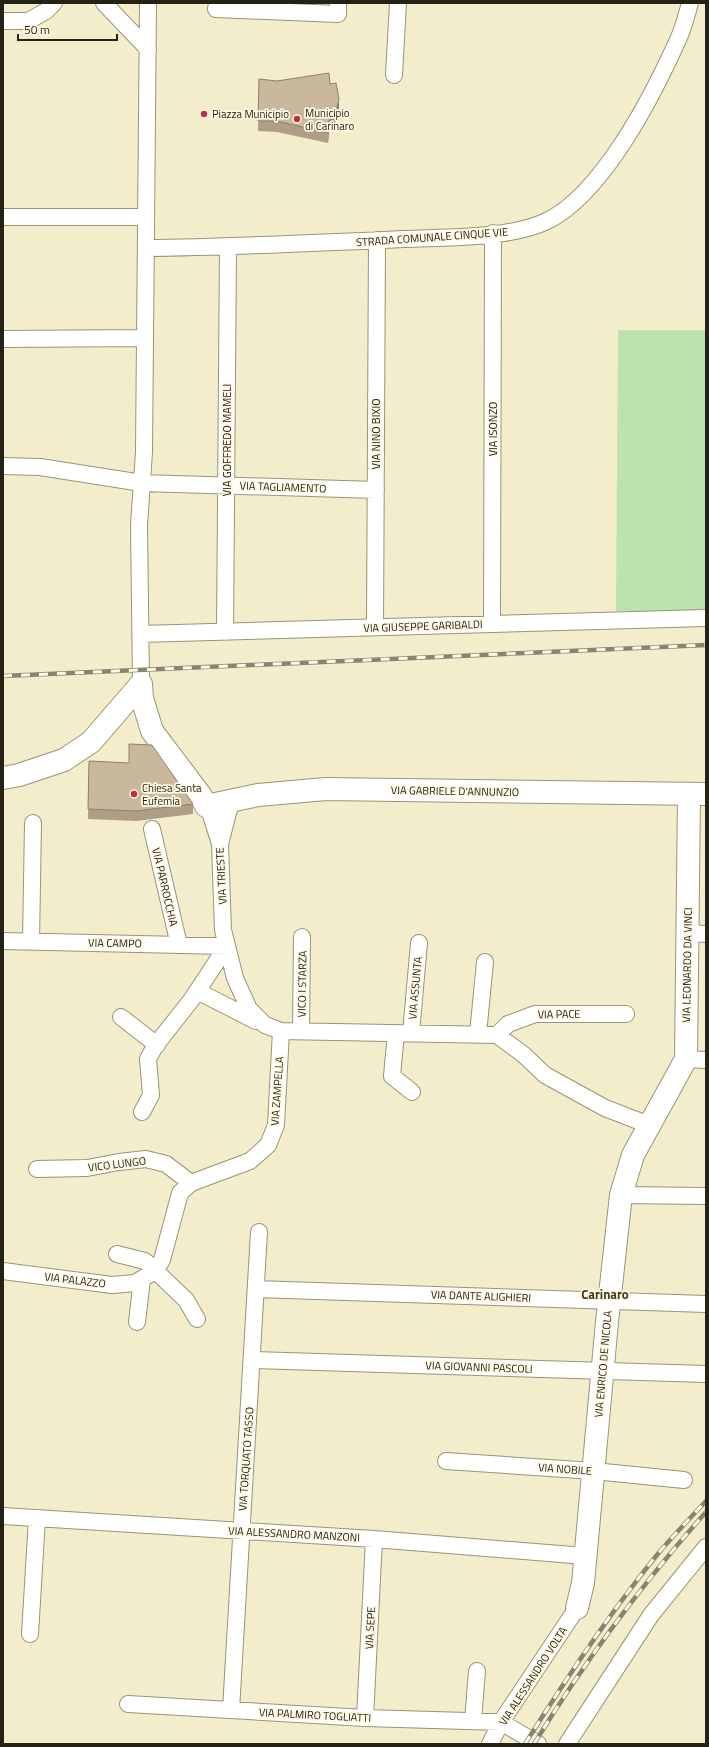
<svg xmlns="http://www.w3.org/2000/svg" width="709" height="1747" viewBox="0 0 709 1747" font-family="'Titillium Web',sans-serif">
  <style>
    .green { fill: #bce3ad }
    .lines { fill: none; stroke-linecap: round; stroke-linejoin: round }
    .street-casing { stroke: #9a9475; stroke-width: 18 }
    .secondary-casing { stroke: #9a9475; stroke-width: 24 }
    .street { stroke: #fff; stroke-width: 16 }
    .secondary { stroke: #fff; stroke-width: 22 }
    .rail-casing { stroke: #89846e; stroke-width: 4.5 }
    .rail { stroke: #fefae6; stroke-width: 3; stroke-dasharray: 9; stroke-linecap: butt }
    .wall { fill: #ae9e86 }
    .shaded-wall { fill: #8d816d }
    .building { fill: #cab89c; stroke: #8d816d }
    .poi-dot { fill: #be2e4c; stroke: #fefae6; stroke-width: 1.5 }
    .labels { text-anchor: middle; stroke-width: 3.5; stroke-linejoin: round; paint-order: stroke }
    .poi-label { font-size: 11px; fill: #242115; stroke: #fefae6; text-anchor: start }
    .street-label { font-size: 11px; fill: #242115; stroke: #fefae6 }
    .quarter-label { font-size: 13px; font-weight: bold; fill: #423b20; stroke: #fefae6 }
  </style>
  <rect width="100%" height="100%" fill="#f4edcc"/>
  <!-- green -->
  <path class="green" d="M618 330H706V611H616Z"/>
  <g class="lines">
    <!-- street casing -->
    <g class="street-casing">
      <path id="street" d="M104 3 148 49
        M217 3 216 9 338 14V3
        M3 21H28L46 11 54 3
        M394 75 398 3
        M3 217H146
        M146 248C232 247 318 243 404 239 447 237 509 239 547 221 602 194 651 99 676 44 683 31 686 17 690 3
        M3 339 145 338
        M3 466 40 467 142 483 376 490
        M492 624 493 233
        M375 627 377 240
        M225 632 228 247
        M141 634 706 618
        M141 684 139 525 144 452 148 3
        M206 806 211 815 220 844 223 930 235 978 249 1009 265 1025 281 1031 497 1035
        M152 829 179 945
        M220 844 231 801
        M688 933 706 934
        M3 941 227 946
        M31 942 33 823
        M197 991 256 1021
        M121 1017 157 1045
        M301 1031 302 937
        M396 1033 392 1076 412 1092
        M411 1033 419 943
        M478 1034 485 962
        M497 1035 524 1055 545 1075 605 1108 649 1125
        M497 1035 508 1024 535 1014H626
        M686 1059 706 1060
        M142 1112 151 1095 148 1059 155 1046 192 999 227 946
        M37 1169 87 1168 119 1162 146 1159 166 1164 191 1183
        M621 1195 706 1196
        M117 1254 145 1261 186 1300 197 1319
        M3 1271 112 1285 135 1283 155 1271 162 1260 180 1193 191 1183 250 1161 268 1145 276 1125 281 1031
        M256 1289 706 1304
        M137 1322 142 1279
        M252 1360 706 1374
        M446 1461 594 1471 684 1480
        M3 1516 374 1539 585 1556
        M30 1634 37 1518
        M128 1704 365 1718 501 1722 538 1744
        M231 1710 259 1232
        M365 1718 374 1539
        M473 1721 477 1671
        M490 1744 501 1722 577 1608
        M567 1744 651 1615 706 1547"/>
    </g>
    <!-- secondary casing -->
    <g class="secondary-casing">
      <path id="secondary" d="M141 684 142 698 152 731 201 796 206 806 258 795 326 789 706 794
        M3 778 19 775 64 760 91 742 141 684
        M577 1608 583 1583 607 1322 621 1195 633 1155 686 1059 689 794"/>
    </g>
    <!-- street -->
    <use href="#street" class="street"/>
    <!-- secondary -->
    <use href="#secondary" class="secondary"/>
    <!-- rail casing -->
    <g class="rail-casing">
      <path id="rail" d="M3 676 706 645
        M525 1744C567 1677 611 1611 661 1550 676 1533 691 1517 706 1501
        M534 1744C585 1661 641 1585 706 1512"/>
    </g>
    <!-- rail -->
    <use href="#rail" class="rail"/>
  </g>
  <!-- wall -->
  <path class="wall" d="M259 79 277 81 330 84 339 109 334 129 329 130 328 143 277 132 258 131Z
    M89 761 193 804V814L136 821 88 819Z"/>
  <!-- shaded-wall -->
  <path class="shaded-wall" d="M339 99V109L334 129 329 130 328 143V133L329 120Z"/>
  <!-- building -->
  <path class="building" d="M329 73 330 84 336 83 339 99 334 119 329 120 328 133 277 121H258L259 79 277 81Z
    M129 744 152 745 193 804 136 811 88 809 89 761 129 763Z"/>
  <!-- markers -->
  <g class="poi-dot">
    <circle cx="204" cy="114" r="4"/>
    <circle cx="297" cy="119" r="4"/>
    <circle cx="134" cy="794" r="4"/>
  </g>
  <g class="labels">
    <!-- poi labels -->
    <g class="poi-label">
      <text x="305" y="117">Municipio<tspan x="305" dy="13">di Carinaro</tspan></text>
      <text x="212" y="118">Piazza Municipio</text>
      <text x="142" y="792">Chiesa Santa<tspan x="142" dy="13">Eufemia</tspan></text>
    </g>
    <!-- street labels -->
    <g class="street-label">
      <text transform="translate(432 237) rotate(-4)" y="4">STRADA COMUNALE CINQUE VIE</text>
      <text transform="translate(493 429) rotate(-90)" y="4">VIA ISONZO</text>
      <text transform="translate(376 434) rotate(-90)" y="4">VIA NINO BIXIO</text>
      <text transform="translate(227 440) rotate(-90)" y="4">VIA GOFFREDO MAMELI</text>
      <text transform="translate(283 487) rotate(2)" y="4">VIA TAGLIAMENTO</text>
      <text transform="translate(423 626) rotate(-2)" y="4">VIA GIUSEPPE GARIBALDI</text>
      <text transform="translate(455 791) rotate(1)" y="4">VIA GABRIELE D'ANNUNZIO</text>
      <text transform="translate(221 876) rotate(-93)" y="4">VIA TRIESTE</text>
      <text transform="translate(165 887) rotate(77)" y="4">VIA PARROCCHIA</text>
      <text transform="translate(115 943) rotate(1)" y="4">VIA CAMPO</text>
      <text transform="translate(687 965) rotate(-89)" y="4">VIA LEONARDO DA VINCI</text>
      <text transform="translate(302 984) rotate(-89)" y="4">VICO I STARZA</text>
      <text transform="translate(415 988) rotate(-85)" y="4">VIA ASSUNTA</text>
      <text transform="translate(559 1014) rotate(-1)" y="4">VIA PACE</text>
      <text transform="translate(277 1091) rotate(-86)" y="4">VIA ZAMPELLA</text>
      <text transform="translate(117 1164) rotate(-7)" y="4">VICO LUNGO</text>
      <text transform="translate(75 1280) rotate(7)" y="4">VIA PALAZZO</text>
      <text transform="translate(481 1296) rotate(2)" y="4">VIA DANTE ALIGHIERI</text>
      <text transform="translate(603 1364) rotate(-85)" y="4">VIA ENRICO DE NICOLA</text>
      <text transform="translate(479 1367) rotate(2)" y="4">VIA GIOVANNI PASCOLI</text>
      <text transform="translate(246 1459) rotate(-86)" y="4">VIA TORQUATO TASSO</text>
      <text transform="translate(565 1469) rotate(4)" y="4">VIA NOBILE</text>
      <text transform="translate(294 1534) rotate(3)" y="4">VIA ALESSANDRO MANZONI</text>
      <text transform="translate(370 1628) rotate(-87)" y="4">VIA SEPE</text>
      <text transform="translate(533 1676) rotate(-57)" y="4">VIA ALESSANDRO VOLTA</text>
      <text transform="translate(315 1715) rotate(3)" y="4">VIA PALMIRO TOGLIATTI</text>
    </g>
    <!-- quarter labels -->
    <g class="quarter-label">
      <text x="605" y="1299">Carinaro</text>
    </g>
  </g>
  <!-- border -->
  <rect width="709" height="1747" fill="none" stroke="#242115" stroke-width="8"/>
  <!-- scale -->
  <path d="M18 34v6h99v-6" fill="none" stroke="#242115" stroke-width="2"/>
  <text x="24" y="34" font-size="12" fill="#242115" stroke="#fefae6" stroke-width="3" paint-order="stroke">50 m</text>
</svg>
